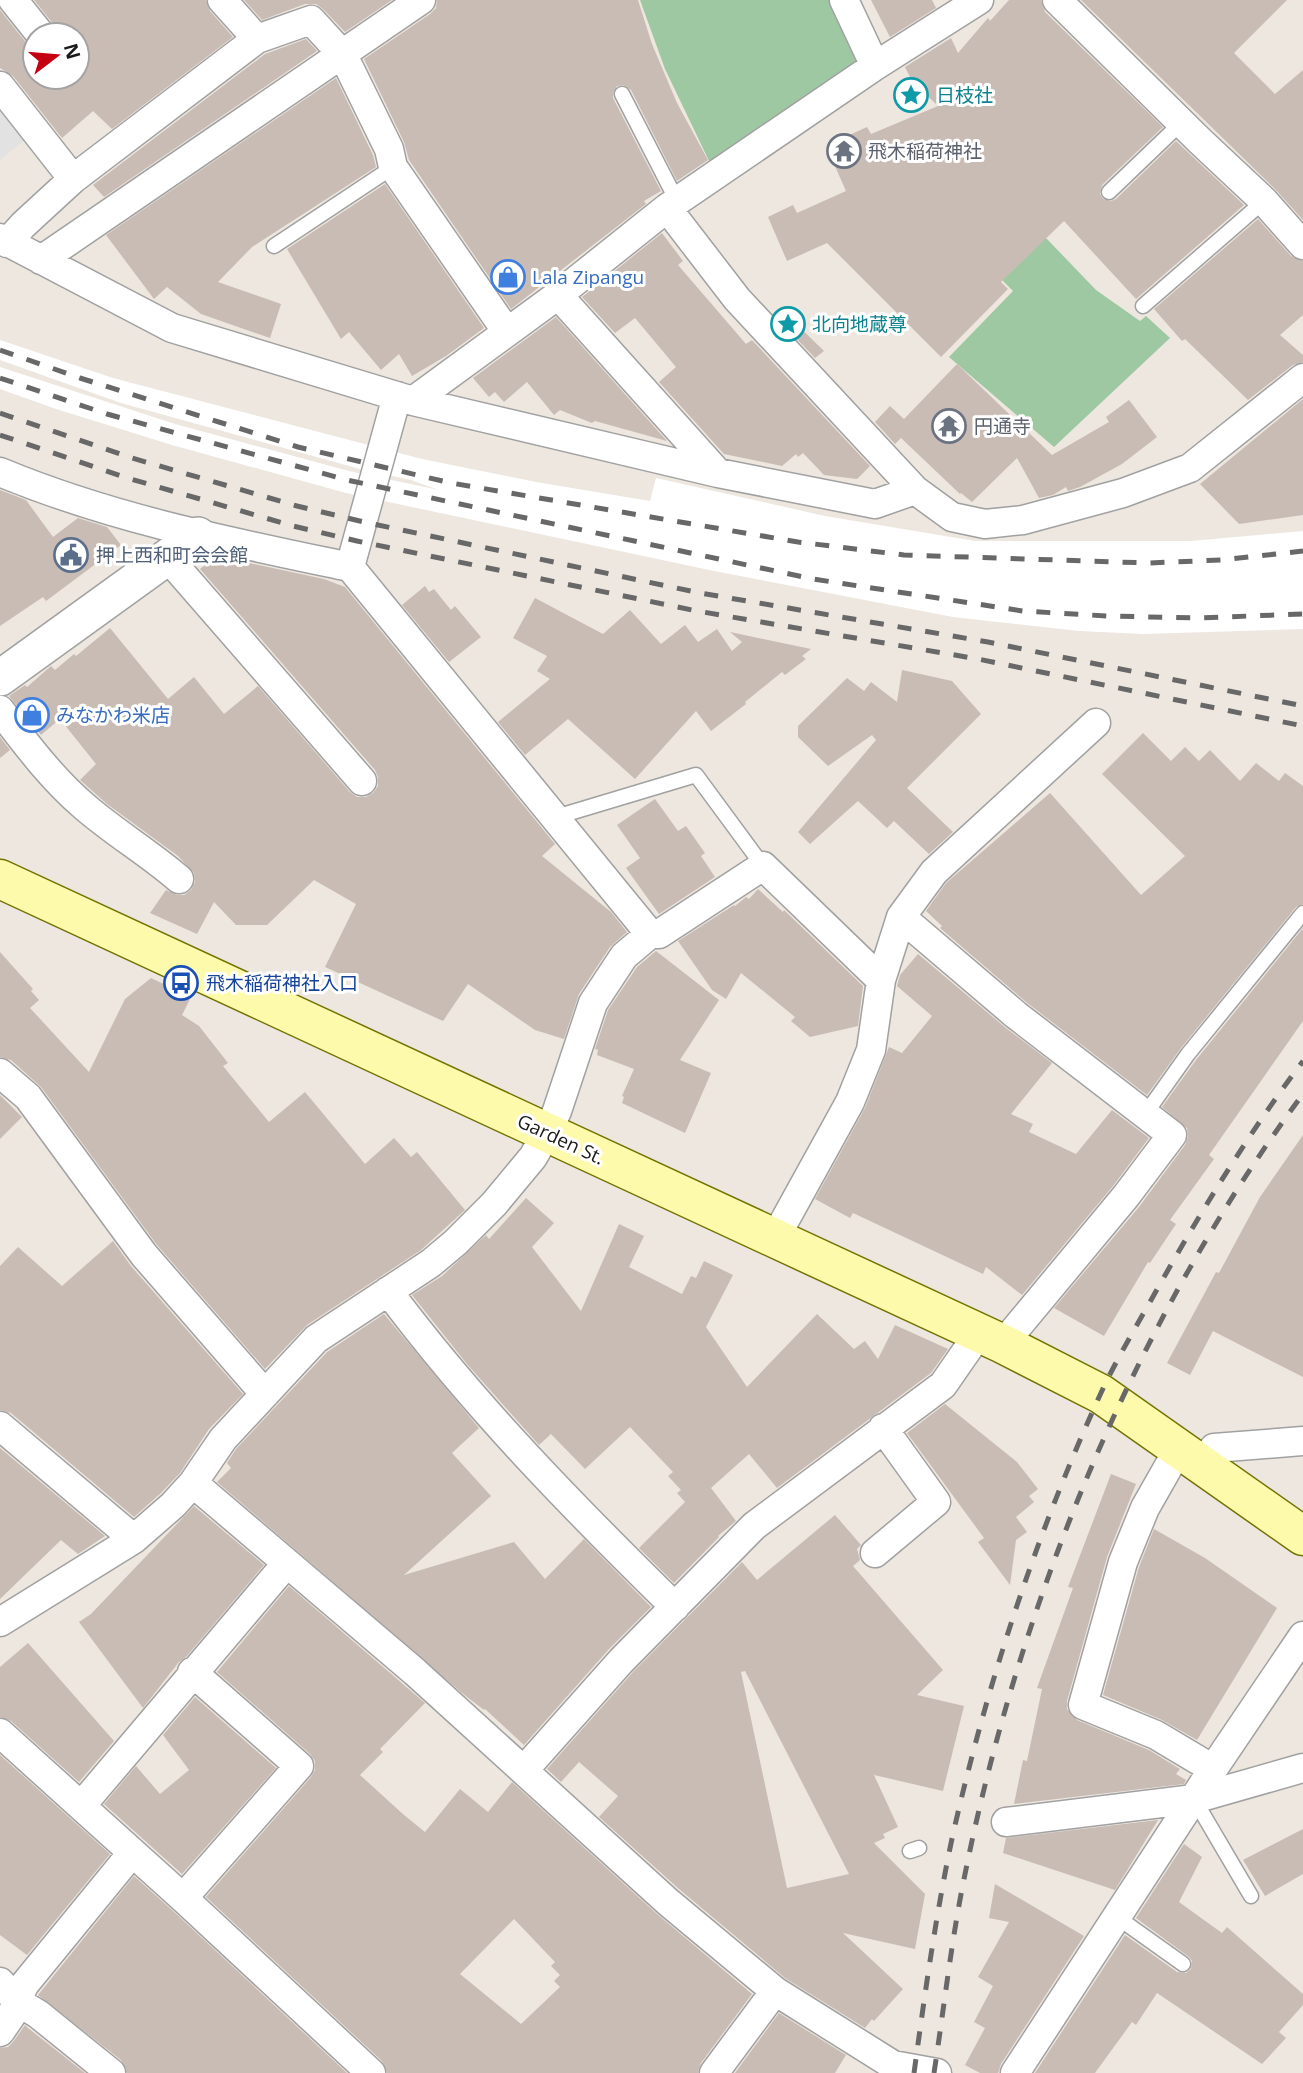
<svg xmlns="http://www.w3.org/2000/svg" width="1303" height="2073" viewBox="0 0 1303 2073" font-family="'Open Sans','Noto Sans JP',sans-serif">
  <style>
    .cemetery { fill: #9ec8a1 }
    .parking { fill: #e2e2e2 }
    .pier { fill: #fff }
    .building { fill: #c9bcb5; fill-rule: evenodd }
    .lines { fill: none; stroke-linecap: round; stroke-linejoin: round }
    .service-casing { stroke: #a1a1a1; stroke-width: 17 }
    .minor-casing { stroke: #a1a1a1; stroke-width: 31 }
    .tertiary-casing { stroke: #a1a1a1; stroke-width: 38 }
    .secondary-casing { stroke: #727300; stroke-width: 41 }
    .service { stroke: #fff; stroke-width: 14 }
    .minor { stroke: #fff; stroke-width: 28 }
    .tertiary { stroke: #fff; stroke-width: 35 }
    .secondary { stroke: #fefaac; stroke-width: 38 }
    .rail { stroke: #686868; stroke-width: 5; stroke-dasharray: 14 14; stroke-linecap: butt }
    .labels { text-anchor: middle; stroke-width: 6; stroke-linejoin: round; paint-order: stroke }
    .culture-label { font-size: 19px; fill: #0d838f; stroke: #fff; text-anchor: start }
    .worship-label { font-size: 19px; fill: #5b616d; stroke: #fff; text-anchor: start }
    .shop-label { font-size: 19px; fill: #366cbe; stroke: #fff; text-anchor: start }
    .service-label { font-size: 19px; fill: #4e5e75; stroke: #fff; text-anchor: start }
    .transit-label { font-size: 19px; fill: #164399; stroke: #fff; text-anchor: start }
    .street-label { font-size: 19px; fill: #1a1a1a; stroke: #fff }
  </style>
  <rect width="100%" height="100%" fill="#ede7df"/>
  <!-- cemetery -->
  <path class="cemetery" d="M640 0H833L863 61 711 165 665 69Z
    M974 163 1096 290 1140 321 1146 316 1170 338 1054 447 949 357 1013 291 917 194Z"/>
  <!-- parking -->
  <path class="parking" d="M0 104 26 139 0 160Z"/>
  <!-- pier -->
  <path class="pier" d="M0 340 113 378 422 459 536 482 650 501 656 478 825 516 975 541H1191L1303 531V629L1143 634 1079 631 953 617 714 571 346 493 172 445 56 409 0 389V367L175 424 349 471 439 490 411 480 360 469 121 403 0 360Z"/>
  <!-- building -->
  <path class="building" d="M34 0H206L210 11 233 37 112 129 93 111 62 138 13 76 0 68V10L28 45 35 50V77H77V35H57L54 25Z
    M244 0H392L345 32 323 9 316 4H305L262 20Z
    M437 0H638L652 44 677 103 708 160 677 181 631 90 623 85 617 86 613 93V98L661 191 644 201 646 204 511 309 409 160 404 142 364 59 430 14 436 8Z
    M871 0H932L936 8 890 37Z
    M1009 0H1041L1045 12 1163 127 1102 185 1100 194 1103 199 1111 201 1116 199 1176 141 1244 205 1136 299 1064 221 1001 282 1008 289 941 357 827 243 787 261 768 217 793 205 797 213 846 191 830 155 837 152 832 143 867 127 871 134 938 106 912 81 905 67 951 38 958 53 988 18 990 21Z
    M1081 0H1287L1234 53 1275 94 1303 70V220L1275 189Z
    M306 39 317 51 104 197 93 185 265 54Z
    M336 78 373 155 376 167 252 247 218 282 281 304 270 338 201 314 167 287 154 299 106 235Z
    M385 184 484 328 446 356 412 376 399 354 381 370 349 332 341 339 287 249Z
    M1258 219 1291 256 1303 261V315L1280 335 1303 355V362L1293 365 1248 400 1185 339 1182 341 1154 309Z
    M662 233 683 261 678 265 746 344 752 340 870 466 857 479 824 475 803 453 798 457 796 454 782 466 724 454 659 382 676 367 635 318 615 333 582 297Z
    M784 312 824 351 815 358 777 318Z
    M556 317 667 441 595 421 592 423 560 410 554 415 527 382 504 402 495 392 489 397 473 378Z
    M957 364 1052 455 1109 422 1106 417 1129 400 1157 437 1122 464 1080 487 1068 491 1066 487 1053 495 1039 498 1017 458 972 502 961 493 960 494 901 438 895 444 875 422 890 406 904 419Z
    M1303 399V515L1239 524 1200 484Z
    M0 490 26 500 53 537 78 518 107 527 121 545 46 601 43 597 0 626Z
    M217 556 324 579 345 587 555 844 542 856 611 912 627 932 610 947 579 994 564 1039 535 1030 468 984 443 1021 325 967 356 904 314 880 267 925H236L214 902 197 934 150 913 166 890 177 895H184L191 890 195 882 194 873 178 856 107 804 80 780 96 764 60 719 41 735 9 696 25 685 27 687 51 666 55 670 74 654 76 656 110 628 168 699 194 677 224 714 258 686 350 792 357 797H366L373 793 378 786V777L375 770 200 569Z
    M425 586 429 592 434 589 451 610 455 606 481 637 449 662 402 605Z
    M535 598 603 634 630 610 661 644 685 625 698 642 717 629 732 651 742 642 730 632 811 649 802 656 806 659 785 675 782 672 745 702 746 704 711 731 696 711 635 779 568 719 525 755 498 722 550 679 537 671 547 656 513 638Z
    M902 670 952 681 981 714 907 788 953 832 929 854 894 821 887 828 858 801 810 844 798 832 876 740 872 735 828 766 798 737V726L847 678 864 691 871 682 897 702Z
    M1143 733 1171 761 1185 747 1199 761 1210 750 1240 781 1256 763 1279 781 1285 773 1303 786V904L1296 907 1181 1048 1147 1095 1026 1002 940 928 942 926 926 911 946 883 1050 793 1141 895 1185 856 1102 774Z
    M0 737 10 750 0 758Z
    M655 799 678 831 686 826 705 853 701 856 715 877 659 914 626 868 640 858 617 825Z
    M758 889 783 912 784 910 863 986 858 1026 810 1037 791 1021 795 1017 741 973 726 999 712 990 678 941 734 905 735 906 746 897 749 899Z
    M1303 928V1021L1209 1155 1214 1159 1170 1220 1176 1224 1150 1263 1148 1262 1104 1336 1054 1308 1139 1207 1185 1145 1188 1136 1187 1128 1162 1107 1196 1060Z
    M656 951 719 1000 680 1060 711 1073 685 1133 622 1103 624 1097 622 1096 634 1069 597 1055 598 1050 595 1049 608 1010 637 967Z
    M0 952 33 989 31 991 39 1000 30 1008 89 1072 125 999 151 978 191 997 182 1015 199 1026 228 1063 223 1066 269 1122 305 1092 365 1164 394 1138 411 1157 417 1152 465 1210 421 1250 307 1325 265 1369 157 1245 41 1087 11 1060 0 1057Z
    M918 954 1006 1028 1052 1063 1011 1114 1033 1124 1029 1132 1076 1154 1112 1110 1149 1138 1113 1186 1022 1295 986 1267 983 1274 853 1213 850 1218 815 1199 865 1108 889 1047 902 1053 932 1016 897 986 900 975Z
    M0 1095 22 1117 0 1139Z
    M1303 1135V1377L1213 1331 1190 1375 1167 1363 1216 1272 1219 1273 1260 1197Z
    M526 1198 554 1223 532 1247 581 1311 619 1224 644 1236 629 1267 682 1294 691 1276 696 1278 704 1261 733 1275 706 1327 747 1387 817 1314 854 1349 865 1341 878 1359 895 1325 948 1349 931 1373 777 1488 749 1454 711 1488 736 1521 718 1536 719 1537 674 1583 639 1548 685 1502 677 1493 681 1490 668 1476 673 1472 630 1427 585 1469 551 1434 539 1445 467 1364 412 1295 442 1276 486 1235 489 1239Z
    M113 1241 131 1266 243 1394 209 1429 180 1473 161 1493 134 1517 11 1413 0 1410V1266L18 1247 62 1286Z
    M384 1314 479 1428 452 1453 491 1496 404 1575 514 1542 545 1579 584 1539 651 1607 609 1649 524 1745 485 1709 484 1710 462 1693 217 1482 231 1468 227 1463 236 1449 327 1352Z
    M945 1404 1017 1462 1038 1489 1029 1496 1034 1502 1016 1517 1027 1532 1016 1540 1010 1585 978 1542 984 1538 907 1433Z
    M0 1448 105 1536 78 1554 61 1540 0 1599Z
    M1111 1474 1136 1484 1107 1557 1067 1701V1709L1077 1720 1149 1750 1180 1769 1176 1774 1186 1780 1184 1784 1014 1804 1023 1760 1027 1761 1042 1689 1037 1688 1073 1588 1068 1587Z
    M194 1506 264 1565 186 1657 179 1662 143 1708 79 1622 91 1614Z
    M835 1515 861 1545 857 1549 860 1560 853 1566 943 1670 917 1695 964 1706 943 1791 874 1775 898 1827 883 1834 885 1838 874 1843 925 1894 915 1949 843 1933 903 1989 874 2021 872 2019 865 2028 785 1978 679 1889 599 1817 618 1796 579 1762 561 1782 547 1769 633 1672 742 1562 757 1580ZM745 1671 849 1874 787 1888 741 1672Z
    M1154 1529 1205 1558 1277 1608 1197 1740 1162 1720 1103 1695 1139 1567Z
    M289 1586 425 1703 380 1749 383 1752 360 1775 404 1815 425 1832 460 1789 488 1812 512 1782 657 1914 752 1994 701 2063 698 2073H387L382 2061 206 1897 311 1777 315 1770V1761L310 1754 217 1672ZM514 1919 555 1962 551 1966 560 1975 554 1981 560 1987 521 2024 460 1974Z
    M28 1643 114 1741 79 1782 11 1721 0 1717V1667Z
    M195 1697 276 1768 182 1874 104 1804 136 1766 160 1794 189 1770 163 1735Z
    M0 1755 110 1854 27 1955 0 1935Z
    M1158 1820 1115 1890 1003 1853 1006 1838Z
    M1303 1829V1874L1265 1896 1243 1860Z
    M1184 1844 1202 1857 1179 1902 1222 1933 1227 1927 1303 1994V2005L1279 2032 1286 2038 1262 2064 1157 1993 1136 2025 1132 2022 1095 2073H1035L1125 1935 1177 1972 1186 1973 1191 1969 1192 1961 1189 1957 1136 1918Z
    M134 1876 172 1910 347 2073H127L121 2060 38 1995Z
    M995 1884 1084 1936 1001 2064 998 2073H980L965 2065 985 2028 974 2022 993 1986 978 1977 1009 1922 989 1918Z
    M779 2013 846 2055 835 2073H735Z
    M25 2025 28 2028 85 2073H0V2048L8 2047 13 2042Z"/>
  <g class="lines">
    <!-- service casing -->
    <g class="service-casing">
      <path id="service" d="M622 94 677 201
        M1109 192 1181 123
        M274 246 393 167
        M1143 306 1264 201
        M556 817 696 775 763 866
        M1146 1113 1188 1054 1303 913
        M1194 1799 1251 1896
        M910 1851 919 1848
        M1117 1917 1183 1964"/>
    </g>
    <!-- minor casing -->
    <g class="minor-casing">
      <path id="minor" d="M13 0 41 35
        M222 0 257 39
        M844 0 875 66
        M1057 0 1200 141 1264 201 1303 245
        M0 86 73 179
        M667 208 737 299 915 490
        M0 238 172 328 413 401 718 473 875 504 915 490 952 517 985 524 1023 520 1123 493 1190 468 1303 378
        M7 243 23 225 73 179 257 39 311 20 343 55 389 149 393 167 507 332
        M41 260 421 0
        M558 295 718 473
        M413 401 558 295 667 208 875 66 979 0
        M0 472C113 519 231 542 350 567L397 396
        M168 558 362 781
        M0 710C26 744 52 779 85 807 115 833 149 853 179 879
        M901 917 1016 1015 1172 1135 1126 1196 1003 1344
        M650 934H659L763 866 881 980
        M0 1073 28 1097 144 1255 265 1394
        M775 1238 850 1102 871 1050 881 980 901 917 934 872 1096 723
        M388 1291C473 1405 573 1507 675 1607
        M0 1426 134 1539
        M1178 1450 1145 1508 1123 1562 1083 1705 1156 1735 1213 1769
        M1200 1465 1214 1448 1303 1441
        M193 1483 415 1672 668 1902 775 1991 893 2065 937 2073
        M875 1553 936 1502 883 1428
        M0 1622 134 1539 173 1505 193 1483 223 1439 316 1339 431 1263 456 1242 494 1204 533 1157 547 1133 557 1111 593 1003 624 956 650 934 350 567
        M0 1733 183 1898 371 2073
        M524 1770 621 1661 754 1526 943 1385 979 1333
        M81 1806 287 1563
        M1006 1822 1194 1799 1303 1768
        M183 1898 299 1766 192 1672
        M0 1982 18 2002 38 2014 111 2073
        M0 2032 11 2016 24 1985 132 1853
        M714 2073 775 1991
        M1015 2073 1213 1769 1303 1636"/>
    </g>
    <!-- tertiary casing -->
    <g class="tertiary-casing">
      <path id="tertiary" d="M0 678 198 535"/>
    </g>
    <!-- secondary casing -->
    <g class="secondary-casing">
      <path id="secondary" d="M0 879 1003 1344 1101 1394 1303 1536"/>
    </g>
    <!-- service -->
    <use href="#service" class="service"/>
    <!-- minor -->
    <use href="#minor" class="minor"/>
    <!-- tertiary -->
    <use href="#tertiary" class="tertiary"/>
    <!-- secondary -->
    <use href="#secondary" class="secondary"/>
    <!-- rail -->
    <path class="rail" d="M0 350 80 378 298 447 451 483 798 542 904 555 1149 563 1221 560 1303 551
      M0 378 107 414 347 480 813 579 1023 611 1107 616 1196 618 1303 614
      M0 413 132 458 297 506 364 522 700 593 988 642 1303 706
      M0 435 124 477 293 526 357 541 697 611 978 659 1303 726
      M914 2073C925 1993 936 1913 953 1834 987 1684 1036 1535 1100 1395 1116 1360 1136 1327 1155 1293 1200 1213 1248 1134 1303 1061
      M934 2073C944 2008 951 1943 964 1879 1019 1603 1135 1320 1303 1094"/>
  </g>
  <!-- icons -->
  <defs>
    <g id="sight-ring" transform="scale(1.75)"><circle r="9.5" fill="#fff" stroke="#0f9aa8" stroke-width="1.5"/><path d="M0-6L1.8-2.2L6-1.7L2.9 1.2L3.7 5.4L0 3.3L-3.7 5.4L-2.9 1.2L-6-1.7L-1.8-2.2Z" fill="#0f9aa8"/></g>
    <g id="temple-ring" transform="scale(1.75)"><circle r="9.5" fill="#fff" stroke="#6b7280" stroke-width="1.5"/><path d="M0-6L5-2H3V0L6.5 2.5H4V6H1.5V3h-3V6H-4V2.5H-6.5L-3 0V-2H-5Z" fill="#6b7280"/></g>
    <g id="shop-ring" transform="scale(1.75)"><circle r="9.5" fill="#fff" stroke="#3f7fe0" stroke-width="1.5"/><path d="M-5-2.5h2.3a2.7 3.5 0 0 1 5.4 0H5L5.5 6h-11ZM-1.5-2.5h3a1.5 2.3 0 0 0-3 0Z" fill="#3f7fe0"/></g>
    <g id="civic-ring" transform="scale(1.75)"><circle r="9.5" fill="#fff" stroke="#5c6f8a" stroke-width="1.5"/><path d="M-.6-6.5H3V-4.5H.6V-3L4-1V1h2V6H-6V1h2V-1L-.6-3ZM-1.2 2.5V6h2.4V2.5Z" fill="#5c6f8a"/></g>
    <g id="bus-ring" transform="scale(1.75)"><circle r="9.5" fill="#fff" stroke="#1a4fb4" stroke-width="1.5"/><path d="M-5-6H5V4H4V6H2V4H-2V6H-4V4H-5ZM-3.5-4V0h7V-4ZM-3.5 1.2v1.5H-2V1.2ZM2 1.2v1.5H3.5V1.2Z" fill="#1a4fb4"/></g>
  </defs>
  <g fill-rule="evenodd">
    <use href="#sight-ring" x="911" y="95"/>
    <use href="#temple-ring" x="844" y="151"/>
    <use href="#shop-ring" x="508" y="277"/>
    <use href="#sight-ring" x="788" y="324"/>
    <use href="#temple-ring" x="949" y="426"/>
    <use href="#civic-ring" x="71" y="555"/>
    <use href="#shop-ring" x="32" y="715"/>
    <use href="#bus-ring" x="181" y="983"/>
  </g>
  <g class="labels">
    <!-- culture labels -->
    <g class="culture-label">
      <text x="936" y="102">日枝社</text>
      <text x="812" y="331">北向地蔵尊</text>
    </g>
    <!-- worship labels -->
    <g class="worship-label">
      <text x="868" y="158">飛木稲荷神社</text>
      <text x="974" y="433">円通寺</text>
    </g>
    <!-- shop labels -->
    <g class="shop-label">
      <text x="532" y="284">Lala Zipangu</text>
      <text x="56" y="722">みなかわ米店</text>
    </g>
    <!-- service labels -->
    <g class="service-label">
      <text x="96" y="562">押上西和町会会館</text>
    </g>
    <!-- transit labels -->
    <g class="transit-label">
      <text x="206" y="990">飛木稲荷神社入口</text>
    </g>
    <!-- street labels -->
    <g class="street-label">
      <text transform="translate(561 1139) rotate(25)" y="7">Garden St.</text>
    </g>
  </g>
  <!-- north arrow -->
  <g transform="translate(56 56) rotate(74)"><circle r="33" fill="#ffffff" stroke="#a3a3a3" stroke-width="2"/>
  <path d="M0-5L12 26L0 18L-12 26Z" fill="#c50013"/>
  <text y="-10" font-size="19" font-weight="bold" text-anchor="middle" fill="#1a1a1a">N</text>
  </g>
</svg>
